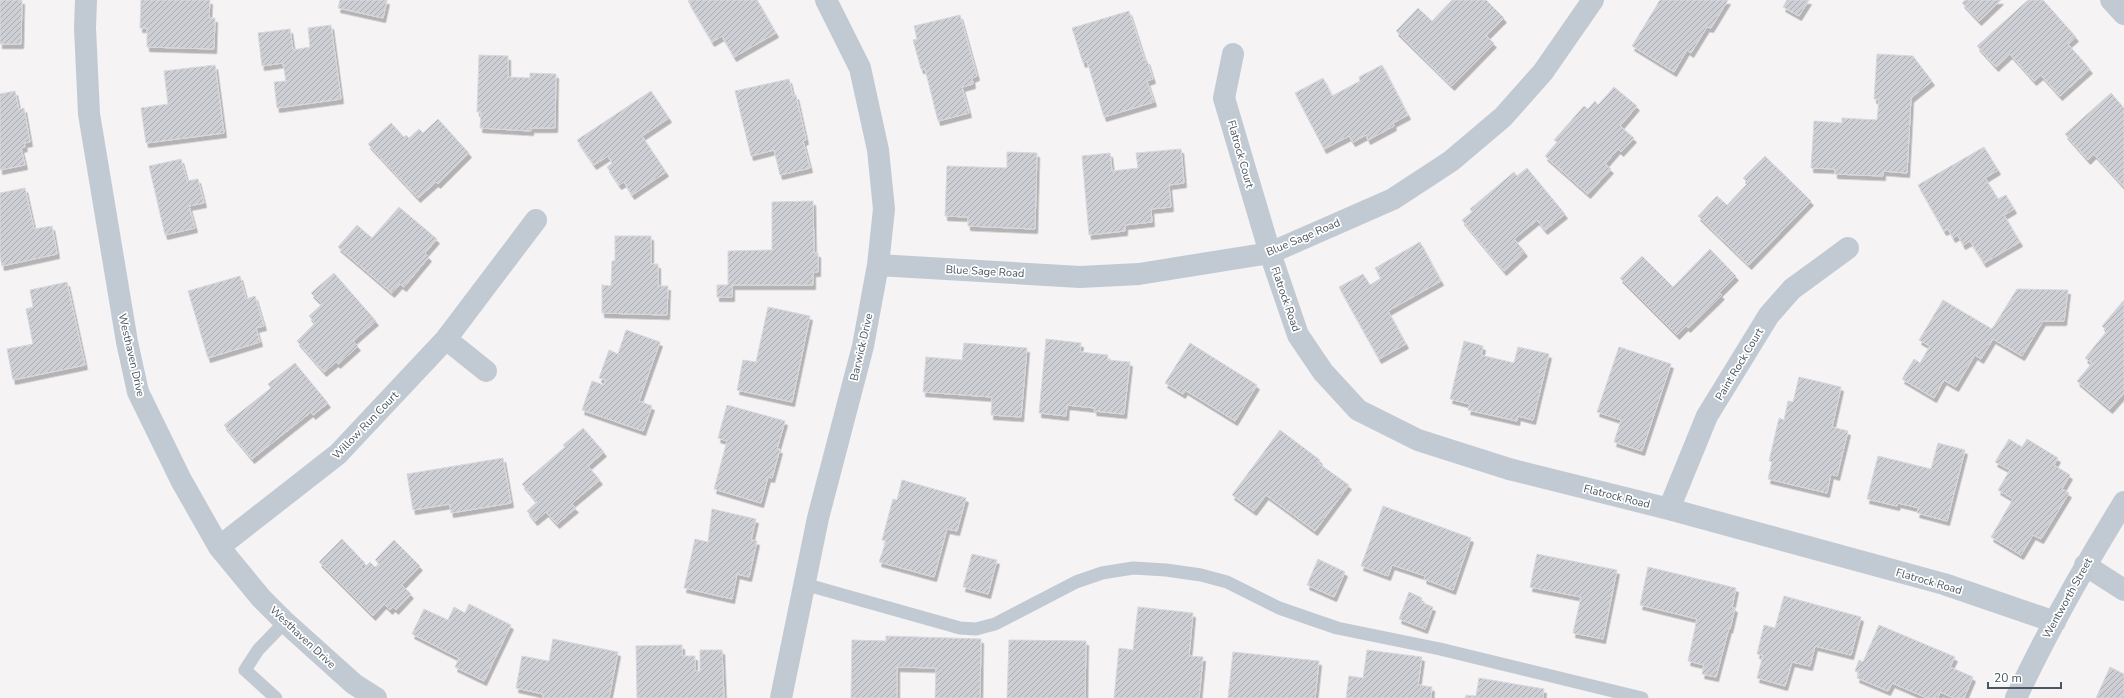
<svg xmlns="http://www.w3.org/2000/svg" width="2124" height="698" viewBox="0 0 2124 698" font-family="'Nunito Sans',sans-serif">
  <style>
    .building { fill: url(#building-hatch); stroke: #d7d9de; filter: url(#shadow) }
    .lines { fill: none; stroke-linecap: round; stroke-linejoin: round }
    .service { stroke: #c1cad2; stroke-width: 13 }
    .minor { stroke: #c1cad2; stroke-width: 22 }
    .labels { text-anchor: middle; stroke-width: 3.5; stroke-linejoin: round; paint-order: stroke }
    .street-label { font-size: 11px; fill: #4a5661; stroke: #fff }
  </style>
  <defs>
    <pattern id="building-hatch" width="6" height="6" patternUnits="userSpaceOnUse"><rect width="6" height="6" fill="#cdcfd5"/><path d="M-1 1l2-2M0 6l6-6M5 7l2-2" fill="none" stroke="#a8abb0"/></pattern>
    <filter id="shadow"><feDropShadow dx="2.5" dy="4.5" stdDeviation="0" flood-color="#0004"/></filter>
  </defs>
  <rect width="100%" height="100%" fill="#f5f3f3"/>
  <!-- building -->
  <path class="building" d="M0 0H22L21 44H0Z
    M141 0H210L209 18H215L214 49 147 47V28H140Z
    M340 0H387L383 18 338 8Z
    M690 0H757L776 33 734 57 722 36 712 42 688 1Z
    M1452 0H1486L1504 18 1486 36 1494 43 1452 86 1396 31 1418 8 1432 21Z
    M1660 0H1728L1711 28 1707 27 1691 53 1687 50 1674 72 1632 46Z
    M1787 0H1809L1799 16 1783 7Z
    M1965 0H2001L1979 21 1962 3Z
    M2028 0H2043L2076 37 2068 44 2090 69 2060 96 2041 75 2034 81 2010 54 1996 67 1977 46Z
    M1129 11 1145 61 1147 60 1153 79 1147 81 1154 102 1104 117 1087 61 1083 63 1072 28Z
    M960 15 977 76 972 78 973 84 962 87 969 113 938 121 925 69H921L913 40 917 39 914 26Z
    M331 25 341 99 277 108 274 82 286 81 283 63 262 66 258 33 290 29 293 50 310 47 308 28Z
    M1877 54 1913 56 1932 81 1911 98 1907 173 1883 171V176L1835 174V169L1811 168 1814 121 1842 123V118L1877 120 1879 99H1874Z
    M479 55 508 56V77L530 78V73L556 74 555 128H531V131L480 128 481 112H477Z
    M215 65 224 133 146 143 141 108 168 104 164 71Z
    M1382 65 1408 115 1393 123 1394 126 1368 140 1366 135 1353 142 1349 136 1324 149 1295 93 1323 78 1332 96 1360 81 1359 77Z
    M789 79 793 96 796 95 806 140 803 141 810 168 780 175 774 150 751 156 735 91Z
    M1614 87 1637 106 1620 126 1634 138 1621 152 1618 149 1605 164 1611 169 1588 194 1545 156 1557 142 1554 140 1584 106 1588 109 1595 101 1598 105Z
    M15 91 19 110 24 108 30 142 24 143 25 147 21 148 25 165 0 170V94Z
    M651 91 669 118 642 136 666 172 632 195 624 182 619 185 607 167 612 163 608 156 594 165 577 140Z
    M2111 93 2124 108V187L2094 154 2088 160 2065 134Z
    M438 119 469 153 438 184 436 182 418 198 368 144 391 123 404 137 406 135 409 138 419 129 423 133Z
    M1984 147 1998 170 1985 178 1998 199 2006 195 2014 209 2004 215 2020 242 1984 263 1970 241 1963 245 1958 235 1953 238 1948 229 1944 231 1918 185Z
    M1181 149 1184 183 1169 185 1171 207 1151 209 1152 222 1125 225V231L1089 235 1082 156 1110 153 1112 171 1138 168 1136 153Z
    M1007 152 1037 153 1035 229 968 226V217L945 216 947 166 1007 168Z
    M1765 156 1811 201 1749 265 1698 216 1717 196 1727 205 1748 183 1743 178Z
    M181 159 187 181 198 179 204 203 189 206 195 228 165 235 149 166Z
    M1527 168 1565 214 1545 230 1537 220 1514 239 1525 252 1504 271 1462 220 1472 212 1470 209 1514 172 1517 176Z
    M25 188 34 229 52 226 57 254 2 266 0 256V193Z
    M813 201 814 253H818V272H813V285H732V297H717V285H728V251L772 250V202Z
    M399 207 437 239 425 253 429 257 404 287 400 284 392 293 338 247 357 225 372 238Z
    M615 236H651V264H658V286H668L667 315 602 313V285L611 286 612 261H615Z
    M1420 242 1441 281 1388 311 1406 344 1379 359 1339 287 1363 274 1370 285 1381 278 1375 268Z
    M1710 249 1736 276 1719 293 1722 295 1688 328 1686 326 1677 335 1620 278 1642 256 1673 287Z
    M334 273 376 321 353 341 358 346 338 364 336 362 324 372 297 341 315 323 309 316 322 304 311 293Z
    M240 276 246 299 255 296 264 326 256 328 260 342 208 358 188 291Z
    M67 282 85 365 13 380 7 349 33 344 26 309 33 307 30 290Z
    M2017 289 2068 290 2064 321H2043L2022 356 1993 339 1981 359 1975 355 1956 387 1944 380 1934 398 1902 379 1914 359 1920 363 1930 346 1919 340 1943 300 1992 329Z
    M2124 300V393L2110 409 2077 381 2092 363 2085 358 2107 331 2102 326Z
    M768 307 810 316 792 402 737 390 743 360 756 362Z
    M626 330 660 342 639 401 652 406 643 431 582 410 592 381 604 385 606 380 599 378 609 350 618 354Z
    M1046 339 1081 343 1080 352 1108 355 1107 360 1130 362 1124 414 1094 411 1095 408 1067 405 1066 416 1039 413Z
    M1464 341 1483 346 1481 355 1514 363 1518 347 1549 354 1533 420 1518 416 1517 421 1468 410 1470 404 1450 399Z
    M964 343 1027 348 1021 417 991 415 992 397 923 392 926 357 962 360Z
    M1190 343 1257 385 1235 421 1185 390 1183 394 1165 383Z
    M1619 347 1671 364 1642 451 1614 442 1621 420 1597 412Z
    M295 363 328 403 313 415 311 412 252 459 224 425 271 388 268 384Z
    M1799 377 1841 387 1832 427 1848 431 1837 476 1831 474 1827 493 1768 479 1772 462 1769 461 1779 418 1784 420 1788 401 1793 402Z
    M727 405 785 421 777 449H780L772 478 768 477 761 503 714 489 727 441 718 438Z
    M583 428 604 452 588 466 600 480 571 504 576 508 557 524 546 512 535 521 527 511 537 502 522 484 565 447 563 445Z
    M1280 430 1320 460 1318 463 1349 485 1315 531 1266 495 1254 511 1232 495Z
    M2009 439 2022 447 2027 439 2058 458 2054 465 2070 475 2062 489 2069 493 2041 539 2033 535 2021 555 1991 537 2013 499 1998 490 2010 470 1995 462Z
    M1938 443 1965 450 1947 521 1917 513 1919 508 1898 503 1897 506 1867 499 1878 456 1931 469Z
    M503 458 511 503 451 513 450 504 413 510 407 474Z
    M902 480 966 498 957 531 947 529 934 577 879 562 886 541 882 540 893 499 897 500Z
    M1383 506 1471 538 1453 590 1424 579 1425 576 1392 565 1388 576 1361 566Z
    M712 509 756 519 751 540 757 541 749 577 737 574 732 599 684 588 695 539 708 542Z
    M342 539 365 563 361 567 363 569 370 562 375 567 379 564 375 560 394 540 420 566 402 585 411 594 396 610 393 607 390 610 384 604 373 616 319 562Z
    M972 554 997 560 988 594 963 587Z
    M1537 554 1617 570 1603 639 1573 633 1581 597 1530 587Z
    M1318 559 1345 572 1334 597 1307 585Z
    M1648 567 1736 588 1732 607 1735 608 1730 629 1729 628 1716 677 1702 674 1704 665 1688 661 1697 619 1640 605Z
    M1409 592 1422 598 1421 602 1433 607 1425 629 1399 619Z
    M1784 596 1861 617 1851 655 1815 646 1810 666 1792 662 1785 686 1757 678 1763 655 1757 654 1764 625 1775 628Z
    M469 604 511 625 484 681 455 667 459 658 412 634 424 609 448 620 454 607 465 613Z
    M1138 607 1193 613 1189 656 1203 657 1199 698H1114L1119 648 1133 650Z
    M1879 625 1955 657 1950 667 1973 677 1964 698H1954L1940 692 1938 698H1927L1892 683 1888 691 1857 678 1859 673 1855 671 1859 660 1863 662Z
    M886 636 981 639 980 698H935L936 668 897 667V698H851L852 640 886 641Z
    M553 639 618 652 609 698H543V694L516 688 522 656 549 661Z
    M1009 640 1086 641 1085 698H1007Z
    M682 645V656H695V671H700V650H722L724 698H637L636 646Z
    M1367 650 1422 657 1418 685 1432 687 1431 698H1346L1349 676 1363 678Z
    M1233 652 1319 661 1315 698H1228Z
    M2110 667 2124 674V698H2096Z
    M1479 678 1544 689 1543 698H1465L1466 695 1476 696Z"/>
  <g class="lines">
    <!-- service -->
    <path class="service" d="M804 584 960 628 976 629 995 624 1076 582 1102 573 1133 568 1166 570 1201 575 1227 582 1279 608 1337 628 1440 649 1642 698
      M276 698 245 670 258 650 285 622"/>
    <!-- minor -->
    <path class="minor" d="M86 0 85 28 89 114 127 342 138 392 181 480 219 547 261 598 285 622 354 684 376 698
      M2111 0 2124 14
      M1233 54 1224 98 1270 253 1298 335 1323 372 1358 410 1418 440 1509 469 1669 509 1944 584 2055 622
      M878 265 1080 277 1139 274 1270 253 1393 199 1451 161 1503 117 1543 72 1593 0
      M446 339 486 371
      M1669 509 1707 416 1769 315 1792 289 1848 248
      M219 547 338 454 446 339 536 220
      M2085 565 2124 590
      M781 698 818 518 863 346 878 265 884 209 878 150 860 68 826 0
      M2016 698C2048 630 2085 565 2124 502"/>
  </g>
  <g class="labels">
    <!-- street labels -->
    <g class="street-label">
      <text transform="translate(1241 154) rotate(74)" y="4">Flatrock Court</text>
      <text transform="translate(1303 237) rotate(-23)" y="4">Blue Sage Road</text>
      <text transform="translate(985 271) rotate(3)" y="4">Blue Sage Road</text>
      <text transform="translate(1286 299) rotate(71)" y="4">Flatrock Road</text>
      <text transform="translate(861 347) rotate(-77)" y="4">Barwick Drive</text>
      <text transform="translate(132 355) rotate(77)" y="4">Westhaven Drive</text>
      <text transform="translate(1739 364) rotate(-59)" y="4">Paint Rock Court</text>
      <text transform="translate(365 425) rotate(-46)" y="4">Willow Run Court</text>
      <text transform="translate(1617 496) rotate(14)" y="4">Flatrock Road</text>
      <text transform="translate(1929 581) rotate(16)" y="4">Flatrock Road</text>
      <text transform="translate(2067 598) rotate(-61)" y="4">Wentworth Street</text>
      <text transform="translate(303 637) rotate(43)" y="4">Westhaven Drive</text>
    </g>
  </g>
  <!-- scale -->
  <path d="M1988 682v6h73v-6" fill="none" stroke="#4a5661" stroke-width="2"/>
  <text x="1994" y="682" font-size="12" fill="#4a5661" stroke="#ffffff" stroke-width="3" paint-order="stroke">20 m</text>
</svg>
